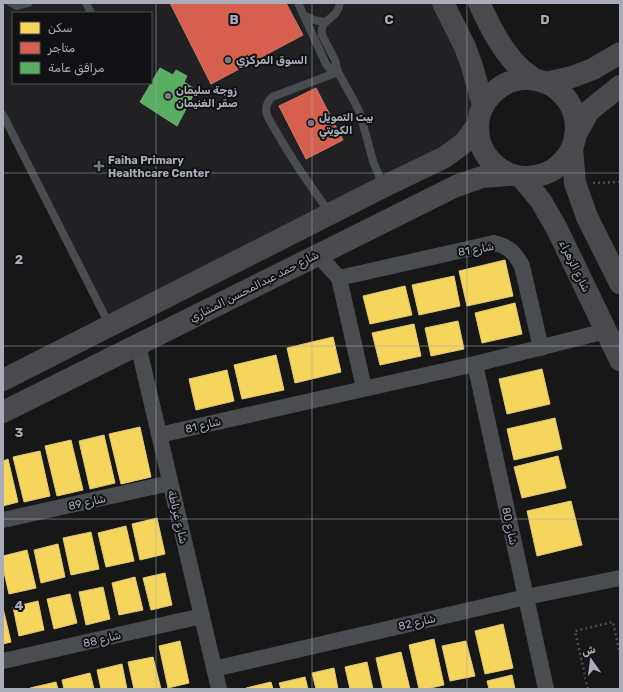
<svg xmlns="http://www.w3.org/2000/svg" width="623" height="692" viewBox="0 0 623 692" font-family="Rubik,'Noto Sans Arabic',sans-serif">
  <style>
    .built { fill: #212123; fill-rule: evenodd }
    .homes { fill: #f6d55c; stroke: #dfc978 }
    .shops { fill: #d6604d; stroke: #c8776d }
    .public { fill: #5aae61; stroke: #71ae7b }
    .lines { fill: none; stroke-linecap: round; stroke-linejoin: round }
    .path { stroke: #4d4e52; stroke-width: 2.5; stroke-dasharray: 2 3; stroke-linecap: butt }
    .lane { stroke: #4b4c50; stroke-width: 8 }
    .street { stroke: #4b4c50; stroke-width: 16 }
    .secondary { stroke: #4a4a4e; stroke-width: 22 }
    .grid { fill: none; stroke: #a8adb8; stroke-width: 1; stroke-opacity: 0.55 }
    .poi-dot { fill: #757880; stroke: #111113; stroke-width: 1.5 }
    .labels { text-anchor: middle; stroke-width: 4; stroke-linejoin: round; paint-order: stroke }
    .poi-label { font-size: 11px; font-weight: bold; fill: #a8adb8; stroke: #111113; text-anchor: start }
    .street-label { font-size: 11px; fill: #a8adb8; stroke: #111113 }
    .grid-label { font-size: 13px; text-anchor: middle; font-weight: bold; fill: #a8adb8; stroke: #111113; stroke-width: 4; stroke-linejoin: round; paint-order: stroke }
  </style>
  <rect width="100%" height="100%" fill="#171717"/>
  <!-- built -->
  <path class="built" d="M3 3H444L479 115 477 126 465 142 110 325 3 115ZM13 13H151V83H13Z"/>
  <!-- homes -->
  <path class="homes" d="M505 260 513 296 467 306 459 271Z
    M454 276 460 306 419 315 412 285Z
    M405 286 412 315 370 324 363 296Z
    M515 303 522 334 482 343 475 313Z
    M458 321 464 349 431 356 425 328Z
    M414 324 421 356 380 365 372 333Z
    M333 337 341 372 295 383 287 348Z
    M276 355 284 390 242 399 234 365Z
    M542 369 550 404 507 414 499 379Z
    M227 370 234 401 196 410 189 379Z
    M555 418 562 449 514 460 507 429Z
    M140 427 151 477 121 484 109 434Z
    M104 435 115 483 90 489 79 441Z
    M71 440 83 490 57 496 45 446Z
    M40 451 50 496 24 502 13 457Z
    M558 456 566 488 522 498 514 467Z
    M8 459 18 502 3 506V461Z
    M571 501 582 545 537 556 527 511Z
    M157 518 165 554 140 560 132 524Z
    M126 526 134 561 106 567 98 533Z
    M91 532 99 569 71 575 63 538Z
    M58 544 65 577 41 583 34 550Z
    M27 550 36 588 9 594 3 568V556Z
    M165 573 172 605 151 610 143 578Z
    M135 577 143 610 119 615 112 583Z
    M103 587 110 619 86 625 79 592Z
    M70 594 77 623 54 629 47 599Z
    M38 601 44 630 19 636 13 607Z
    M3 608 11 642 3 644Z
    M503 624 513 668 485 674 475 631Z
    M434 639 444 685 426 689H419L409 645Z
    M180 641 189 683 168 688 159 646Z
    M466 641 475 676 450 681 442 646Z
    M401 652 410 689H383L376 658Z
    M153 657 161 689H134L128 662Z
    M367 662 373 689H350L345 667Z
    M122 664 127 689H101L97 670Z
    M334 668 338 689H316L312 673Z
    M90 673 94 689H64L62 680Z
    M512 675 515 689H489L487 681Z
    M305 677 308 689H281L279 683Z
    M56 682 58 689H30V688Z
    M271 682 273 689H247L246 688Z"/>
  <!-- shops -->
  <path class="shops" d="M170 3H286L303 35 211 84Z
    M316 88 343 140 306 159 279 106Z"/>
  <!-- public -->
  <path class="public" d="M160 68 173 75 176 70 187 76 184 82 196 90 177 126 140 102Z"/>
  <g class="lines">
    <!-- path -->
    <path class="path" d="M593 183 620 182
      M588 689 575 631 613 622 620 655"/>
    <!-- lane -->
    <path class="lane" d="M11 3 17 6 28 3
      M86 3 91 13
      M298 3 326 64 329 68 338 72
      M340 3C337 21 319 18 322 35L335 60 338 72 353 99 360 113 373 161 383 186
      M305 16 314 20 325 22
      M3 115 109 324
      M330 213C311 187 293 161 277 133 273 126 267 118 266 111 266 105 268 101 272 97L338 72"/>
    <!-- street -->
    <path class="street" d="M318 255 339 278 364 388
      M339 278 494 243C510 247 514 252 522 266L541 348
      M138 345 219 689
      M475 364 546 689
      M159 435 475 364 606 331
      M3 520 170 483
      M3 661 202 616
      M214 669 526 597 620 578"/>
    <!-- secondary -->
    <path class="secondary" d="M443 3 465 47 472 66 483 105
      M479 3C489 24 499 46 516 64 521 70 528 74 535 80
      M478 128a49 49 0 1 1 98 0a49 49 0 1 1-98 0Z
      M545 83 572 77 593 69 620 53
      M575 136 589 111 620 86
      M572 147 575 183 587 217 620 283
      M521 177 541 201 557 229 620 360
      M3 380 383 187 445 157 465 142 477 126
      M3 412 456 186 482 177 510 175"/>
  </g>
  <!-- grid -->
  <path class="grid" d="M156 3V689M312 3V689M467 3V689M3 173H620M3 346H620M3 519H620"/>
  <!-- markers -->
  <g class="poi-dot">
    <circle cx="228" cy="60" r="4"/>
    <circle cx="168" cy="96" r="4"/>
    <circle cx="311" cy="123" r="4"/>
    <path d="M97 160h4v4h4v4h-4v4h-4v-4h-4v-4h4z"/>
  </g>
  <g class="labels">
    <!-- poi labels -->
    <g class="poi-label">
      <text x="236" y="64">السوق المركزي</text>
      <text x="176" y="94">زوجة سليمان<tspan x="176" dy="13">صقر الغنيمان</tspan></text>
      <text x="319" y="121">بيت التمويل<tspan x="319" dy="13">الكويتي</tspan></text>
      <text x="108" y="164">Faiha Primary<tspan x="108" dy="13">Healthcare Center</tspan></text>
    </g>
    <!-- street labels -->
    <g class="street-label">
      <text transform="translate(476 249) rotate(-10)" y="4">شارع 81</text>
      <text transform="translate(575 266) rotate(64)" y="4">شارع الزهراء</text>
      <text transform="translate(254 286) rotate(-27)" y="4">شارع حمد عبدالمحسن المشاري</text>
      <text transform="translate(203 425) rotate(-13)" y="4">شارع 81</text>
      <text transform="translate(87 502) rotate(-12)" y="4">شارع 89</text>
      <text transform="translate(178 517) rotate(77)" y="4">شارع غرناطة</text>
      <text transform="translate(510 526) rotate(78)" y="4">شارع 80</text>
      <text transform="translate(417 622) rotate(-13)" y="4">شارع 82</text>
      <text transform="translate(102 639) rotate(-13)" y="4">شارع 88</text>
    </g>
  </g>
  <g class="grid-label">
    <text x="234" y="24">B</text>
    <text x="389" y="24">C</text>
    <text x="545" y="24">D</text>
    <text x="19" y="264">2</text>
    <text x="19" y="437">3</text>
    <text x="19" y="610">4</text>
  </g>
  <!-- border -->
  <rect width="623" height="692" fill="none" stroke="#a8adb8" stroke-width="8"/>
  <!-- legend -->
  <rect x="12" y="12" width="140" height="72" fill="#111113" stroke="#4d4f55"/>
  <rect x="20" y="22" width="20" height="12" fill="#f6d55c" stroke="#4d4f55"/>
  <text x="48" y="32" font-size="12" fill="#a8adb8">سكن</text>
  <rect x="20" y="42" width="20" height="12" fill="#d6604d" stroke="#4d4f55"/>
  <text x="48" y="52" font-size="12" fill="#a8adb8">متاجر</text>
  <rect x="20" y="62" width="20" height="12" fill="#5aae61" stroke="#4d4f55"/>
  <text x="48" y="72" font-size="12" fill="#a8adb8">مرافق عامة</text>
  <!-- north arrow -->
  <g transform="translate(591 660) rotate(346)" stroke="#111113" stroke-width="3" paint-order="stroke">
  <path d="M0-3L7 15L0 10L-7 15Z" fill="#a8adb8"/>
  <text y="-6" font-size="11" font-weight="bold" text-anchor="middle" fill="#a8adb8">ش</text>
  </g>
</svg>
